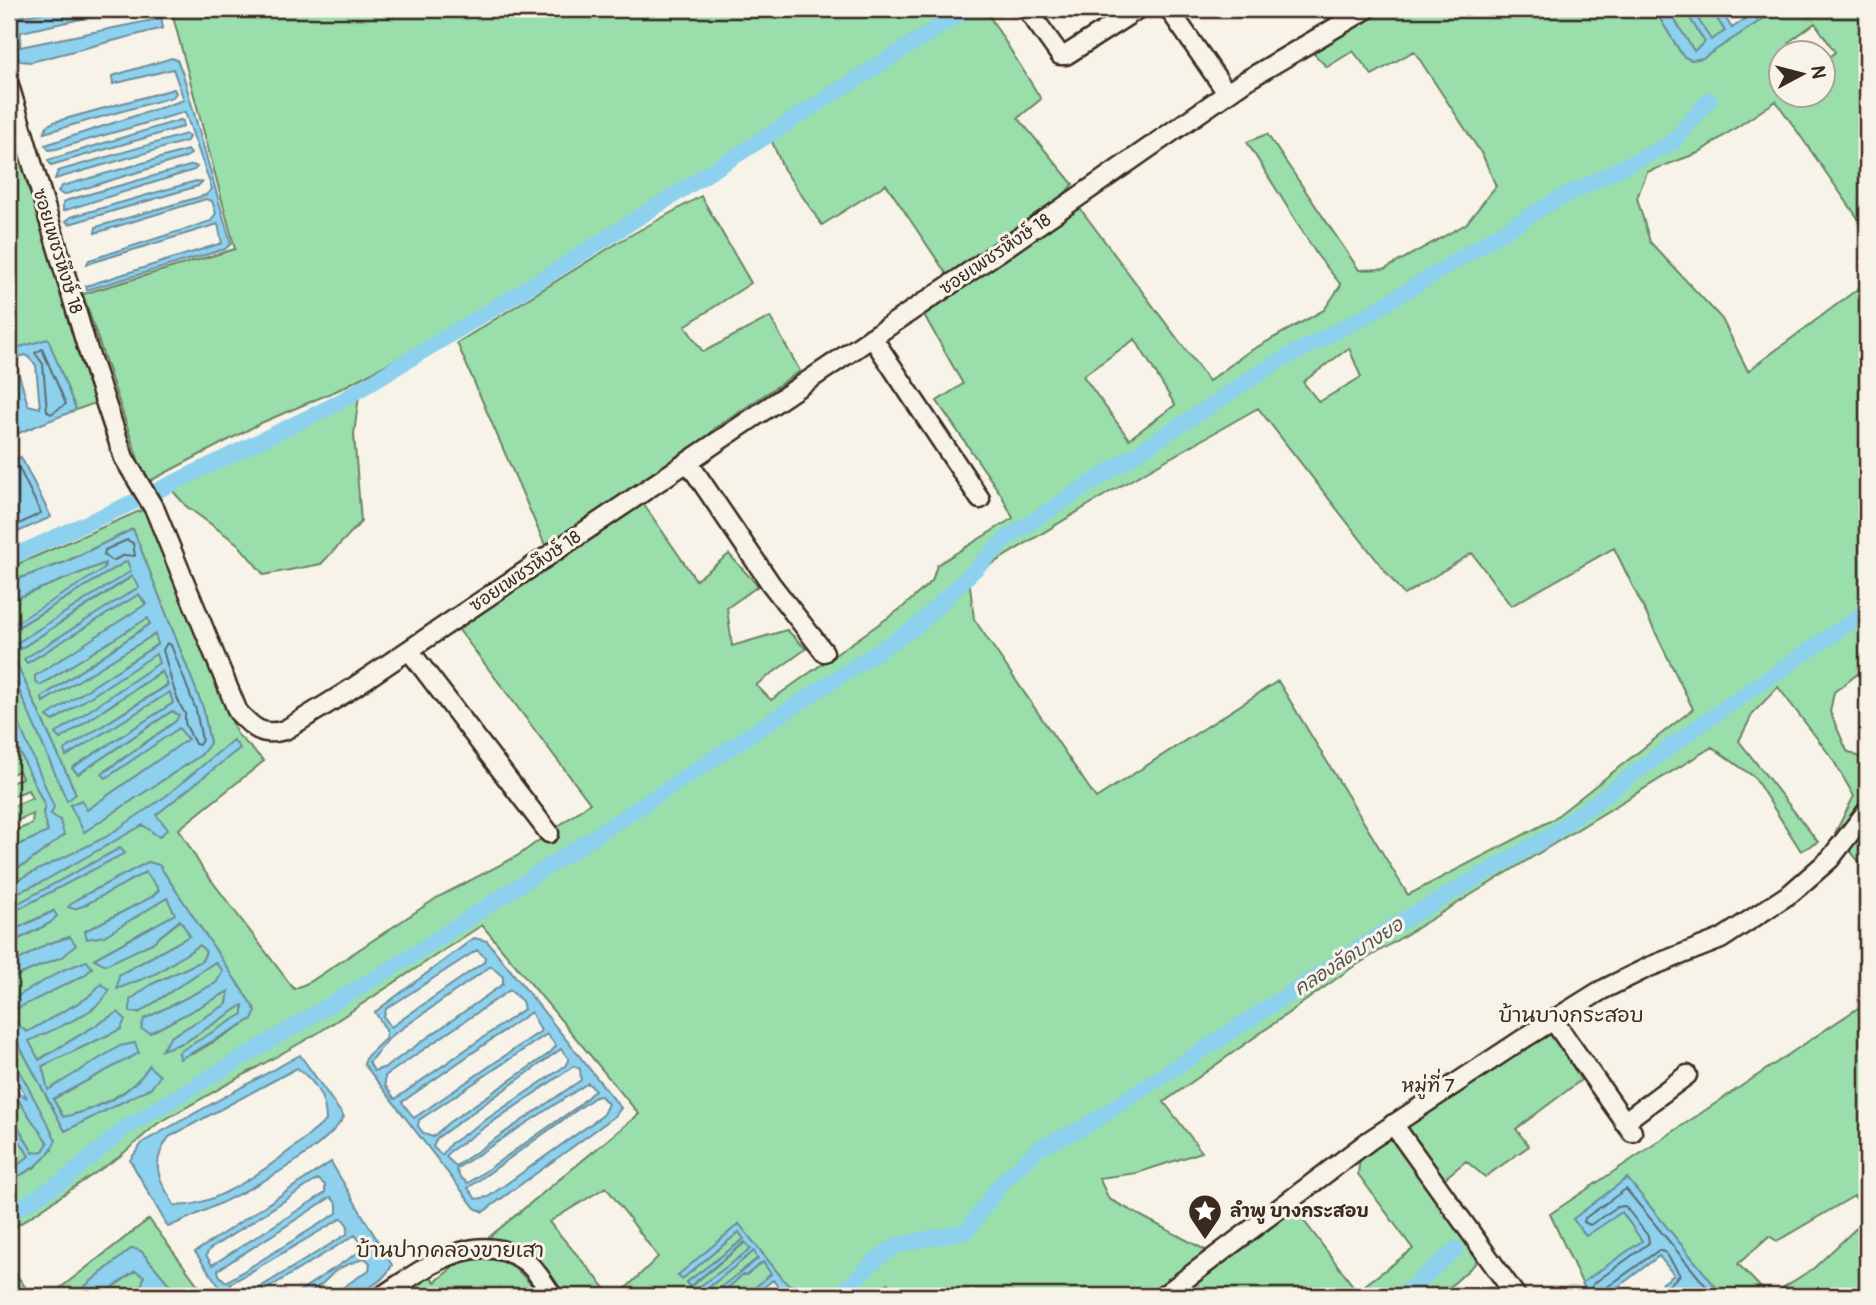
<svg xmlns="http://www.w3.org/2000/svg" width="1876" height="1305" viewBox="0 0 1876 1305" font-family="Pangolin,'Playpen Sans Thai',sans-serif">
  <style>
    .green { fill: #9adeab; stroke: #6a8464; stroke-width: 2; fill-rule: evenodd }
    .water { fill: #8dd1ee; stroke: #6c8e9b; stroke-width: 2; fill-rule: evenodd }
    .lines { fill: none; stroke-linecap: round; stroke-linejoin: round }
    .shore { stroke: #5c6d71; stroke-width: 2 }
    .canal { stroke: #8dd1ee; stroke-width: 16 }
    .street-casing { stroke: #3b2a1e; stroke-width: 23 }
    .street { stroke: #f7f3e8; stroke-width: 18 }
    .labels { text-anchor: middle; stroke-width: 6; stroke-linejoin: round; paint-order: stroke }
    .street-label { font-size: 18px; fill: #3b2a1e; stroke: #f7f3e8 }
    .poi-label { font-size: 18px; font-weight: bold; fill: #3b2a1e; stroke: #f7f3e8; text-anchor: start }
    .water-label { font-size: 19px; font-style: italic; fill: #505452; stroke: #f7f3e8 }
    .neighbourhood-label { font-size: 19px; fill: #3b2a1e; stroke: #f7f3e8 }
    .quarter-label { font-size: 21px; fill: #3b2a1e; stroke: #f7f3e8 }
  </style>
  <rect width="100%" height="100%" fill="#f7f3e8"/>
  <filter id="ink" filterUnits="userSpaceOnUse"><feTurbulence type="fractalNoise" baseFrequency=".0143" numOctaves="2"/><feDisplacementMap in="SourceGraphic" scale="14" xChannelSelector="R" yChannelSelector="G"/><feConvolveMatrix kernelMatrix="1 2 1 2 8 2 1 2 1" color-interpolation-filters="sRGB"/></filter>
  <g filter="url(#ink)">
    <!-- green -->
    <path class="green" d="M171 9H954L458 327 338 390 261 423 146 483 83 294 235 249Z
      M976 9H985L1041 99 1018 118 1073 184 1054 206 948 276 886 184 822 225 783 168 770 137Z
      M1380 9H1654L1683 56 1691 60 1703 58 1778 9H1867V231L1776 101 1698 153 1647 172 1637 198 1650 242 1722 319 1748 371 1867 282V667L1834 692 1830 712 1847 751 1867 761V871L1835 833 1854 796 1832 758 1778 687 1753 713 1739 741 1818 842 1801 851 1754 777 1712 747 1350 969 1164 1102 1202 1152 1137 1173 1099 1178 1109 1199 1209 1252 1292 1205 1357 1291 1413 1249 1358 1174 1360 1157 1551 1031 1581 1080 1516 1129 1529 1146 1485 1177 1466 1161 1434 1187 1477 1262 1440 1296H900L888 1283 868 1296H793L796 1288 786 1283 739 1224 678 1276 682 1279 739 1232 744 1239 687 1282 690 1287 746 1242 752 1248 689 1296H618L658 1257 606 1187 549 1222 612 1296H562L529 1254 488 1238 639 1114 482 925 318 1033 157 1124 119 1157 9 1231V1181L34 1168 52 1150 9 1051V1026L65 1131 152 1087 149 1066C131 1096 96 1107 64 1118L53 1099 139 1052 48 1090 42 1066 121 1029 118 1012 38 1060 28 1041 94 1008 101 985 87 998 27 1032 12 1020V1010L85 975 9 1001V979L64 956 70 937 47 944 9 966V944L50 923 53 911 9 932V871L26 864 64 835 51 814 19 724 9 728V719L16 715 9 698V667L67 800 76 794 9 647V601L105 563 104 569 12 631 127 561 132 571 17 643 20 649 133 576 139 587 25 659 27 663 139 594 146 605 35 676 41 685 147 617 150 624 42 697 43 702 155 634 159 643 48 716 53 721 156 653 160 663 56 734 60 739 163 671 168 684 65 750 66 756 170 692 173 703 72 768 78 774 172 711 180 715 176 721 102 773 107 777 179 727 188 740 87 810 85 831 201 755 210 743 203 708 133 529 65 562 9 582V568L144 509 237 734 264 761 179 829 202 868 294 989 310 982 438 897 519 855 590 803 456 626 640 499 696 580 729 554 758 586 727 608 732 646 787 630 806 649 756 685 771 700 903 607 932 581 937 565 1013 518 1002 496 937 401 963 384 923 313 1079 207 1209 381 1248 352 1324 310 1341 285 1317 255 1247 142 1267 134 1359 270 1385 269 1466 224 1496 186 1483 156 1414 51 1372 75 1353 51 1327 67 1311 51ZM1815 23 1835 52 1824 61V94H1782V52H1796L1789 42ZM1135 339 1175 405 1129 439 1083 376ZM1349 348 1361 377 1319 402 1303 382ZM1258 408 1404 595 1472 553 1511 606 1614 548 1693 709 1552 820 1408 895 1278 681 1096 798 974 619 969 578 1110 492ZM148 862 159 865 256 1011 252 1019 193 1054 180 1052 244 1014 243 1005 185 1042 164 1049 171 1037 227 1004 229 991 150 1033 144 1019 217 983 224 971 215 962 140 1012 150 985 202 961 206 952 200 945 155 974 119 975 190 936 181 920 152 943 106 964 95 958 176 914 167 897 136 917 87 938 85 931 152 897 159 890 146 872 69 907 77 899Z
      M1668 9H1684L1705 42 1694 52Z
      M1692 9H1711L1725 31 1711 41Z
      M9 118 98 402 76 410 48 340 9 350Z
      M701 196 751 283 685 326 703 352 770 317 800 371 714 429 700 446 548 552 457 343 622 240Z
      M359 395 354 434 361 522 321 564 264 575 238 544 186 506 171 489Z
      M9 729 45 806 43 813 48 832 9 849V833L32 824 33 814 9 824V808L32 798 28 790 9 798V784L22 778 19 771 9 775V761L14 753H9Z
      M1867 1002V1210L1854 1196 1777 1241 1769 1236 1738 1264 1769 1296H1723L1627 1179 1622 1212 1643 1241 1582 1283 1550 1214Z
      M9 1087 48 1143 43 1151 33 1153 9 1111Z
      M9 1123 29 1156 17 1166 9 1153Z
      M1867 1218V1283L1858 1290 1863 1296H1770L1814 1268Z
      M149 1219 206 1296H179L141 1251 132 1248 73 1296H50Z
      M754 1251 758 1258 710 1296H698Z
      M469 1254 508 1260 542 1296H394L426 1271 435 1282Z
      M763 1262 772 1274 745 1296H719L742 1275H746Z
      M9 1265 32 1296H14L9 1290Z
      M135 1271 144 1276 142 1285 126 1296H101Z"/>
    <!-- water -->
    <path class="water" d="M9 9H14L16 17 66 9H127L21 32 20 47 158 19 157 9H160L163 28 31 62 20 61 12 47Z
      M1654 9H1668L1694 51 1705 42 1684 9H1692L1711 40 1725 31 1711 9H1720L1732 28 1745 19 1738 9H1745L1751 18 1762 9H1778L1703 58 1691 60 1683 56Z
      M172 58 177 60 183 74 231 244 225 249 87 290 86 286 222 243 218 224 87 264 89 260 211 221 216 213 212 201 206 199 95 233 96 227 206 195 212 189 185 112 56 149 49 150 45 145 184 100 173 69 113 84 112 76Z
      M174 89 176 93 173 97 44 133 47 126 54 122Z
      M180 120 183 121V127L51 165 48 160Z
      M186 134 189 137 187 141 55 179 58 171Z
      M188 150 191 154 184 158 63 195 58 191 62 186Z
      M193 165 197 167 194 170 63 211V203L68 200Z
      M196 181 202 182 198 186 69 224 66 221 71 217Z
      M48 339 76 410 9 437V414H15L17 409 9 386V350ZM26 355 36 365 40 408 28 405 14 358Z
      M21 457 51 517 9 536V461Z
      M133 529 203 708 210 743 201 755 84 832 70 805 81 800 87 810 188 739 179 728 106 778 102 774 176 721 179 715 172 711 78 774 72 768 173 703 170 692 66 756 64 750 168 685 162 671 60 739 55 734 159 663 156 654 53 721 47 716 158 644 155 634 43 702 42 697 150 624 148 618 40 685 35 681V676L146 604 139 594 27 663 24 659 139 587 132 576 20 649 17 643 131 571 127 561 11 631 9 627 104 569 105 563 9 601V582L66 562Z
      M9 647 76 794 67 801 9 667Z
      M19 724 54 807 51 814 60 820 64 835 26 864 9 871V849L48 832 43 813 45 806 9 729Z
      M233 740 240 748 156 815 168 829 159 837 143 825 40 883 9 896V884L106 837 166 796Z
      M120 848 125 853 9 914V908Z
      M148 862 159 865 256 1011 252 1019 180 1059 179 1052 243 1014V1005L185 1042 162 1050 171 1037 227 1004 229 991 150 1033 141 1029 144 1019 216 983 223 971 215 962 140 1012H130V1000L150 985 202 961 206 952 200 945 155 974 117 989 119 975 190 936 180 920 152 943 106 965 94 959 175 914 167 898 104 936 87 939 85 931 152 897 159 890 146 872 83 906 74 909 68 907 77 899Z
      M54 911 57 916 50 923 9 944V932Z
      M70 937 76 945 64 956 9 979V966L47 944Z
      M474 938 487 941 621 1108 615 1116 483 1212 475 1208 364 1064 367 1056 386 1038V1030L375 1012ZM477 950 485 957 484 962 391 1027 384 1017 386 1009ZM491 966 503 977V984L386 1067 374 1071 369 1062 390 1037ZM510 990 522 1001 524 1009 395 1099 385 1085V1076ZM531 1012 541 1031 414 1118 402 1102ZM547 1034 556 1046 550 1053 448 1123 433 1137 424 1134 418 1126 419 1120ZM561 1049 569 1059 565 1066 450 1144 442 1155 433 1147 437 1138ZM574 1066 580 1069 581 1080 466 1159 456 1166 446 1157 449 1152ZM588 1083 595 1090 577 1107 468 1183 460 1177 456 1169ZM601 1096 608 1104 602 1116 488 1197 476 1199 468 1188 595 1097Z
      M87 961 92 968 85 975 12 1011V1020L27 1032 87 998 101 984 109 990C100 1013 51 1030 29 1041L39 1060 118 1012 125 1019 121 1029 42 1066 48 1090 120 1046 135 1043 139 1053 53 1099 63 1117C95 1110 132 1095 149 1066L160 1076 152 1087 65 1131 9 1026V1001L63 970Z
      M9 1051 56 1140C47 1162 29 1171 9 1181V1153L17 1166 29 1156 9 1123V1111L33 1153 43 1151 48 1143 9 1087V1076L19 1093 27 1098 9 1066Z
      M300 1055 344 1117C316 1161 217 1206 168 1227L130 1160 143 1142ZM297 1068C315 1081 326 1098 326 1121 293 1149 219 1211 174 1205 159 1178 149 1165 169 1137Z
      M331 1162 392 1265C381 1288 353 1296 330 1296L369 1270 370 1263 365 1258C356 1262 342 1265 334 1272 321 1285 312 1296 292 1296L362 1250 361 1242 355 1235 255 1296H246L347 1234 348 1226 342 1218 230 1284 236 1296H226L195 1252ZM318 1179 325 1185V1193L212 1265 206 1255 210 1249ZM331 1197 337 1204V1213L226 1282 219 1275 218 1270Z
      M1627 1178 1723 1296H1645L1674 1275 1659 1256 1606 1296H1580L1586 1290 1582 1283 1642 1241 1622 1212 1586 1236 1573 1219Z
      M739 1224 786 1283 796 1288 793 1296H775L781 1291 773 1280 753 1296H745L771 1274 763 1262 746 1275H742L719 1296H710L758 1259 754 1251 698 1296 688 1295 751 1249 745 1242 689 1287 687 1282 744 1239 739 1232 682 1279 678 1275Z
      M132 1248 141 1251 179 1296H159L160 1292 155 1286 139 1296H126L142 1285 144 1276 135 1271 101 1296H73Z"/>
    <g class="lines">
      <!-- shore -->
      <path class="shore" d="M42 349 66 404 51 414 47 411 43 364 35 353Z
        M9 467 19 468 41 513 9 529
        M127 540 133 543 135 556 125 555 112 561 104 555 105 550Z
        M167 643 171 645 196 710 202 740 199 745 195 744 185 723V713C175 700 168 667 163 650Z
        M1589 1296 1593 1284 1649 1243 1648 1236 1625 1206 1617 1207 1590 1225 1584 1222 1585 1218 1626 1189 1714 1296
        M1603 1296 1606 1288 1659 1250 1666 1253 1680 1275 1657 1296"/>
      <!-- canal -->
      <path class="canal" d="M9 558 136 501 334 405 534 284 967 9
        M9 1214 64 1180 125 1128 408 958 917 626 1007 538 1274 364 1369 314 1554 201 1672 143 1709 100
        M838 1296 876 1260 897 1245 967 1231 999 1186 1039 1148 1083 1128 1390 928 1548 837 1700 725 1867 611
        M1402 1296 1456 1249"/>
      <!-- street casing -->
      <g class="street-casing">
        <path id="street" d="M1027 9 1060 55H1066L1138 9
          M1169 9 1227 93
          M9 85 86 344 124 458 155 510 238 712C253 728 262 737 285 730L348 691 1009 245 1245 81 1367 9
          M872 337 980 499
          M688 462 771 584 824 652
          M409 650 549 833
          M1553 1020 1632 1132
          M1624 1122 1687 1075
          M1393 1124 1516 1296
          M382 1296C423 1269 477 1226 526 1262 537 1270 545 1286 553 1296
          M1163 1296 1370 1140 1526 1037 1600 991 1649 967 1721 939 1791 893 1830 859 1867 811"/>
      </g>
      <!-- street -->
      <use href="#street" class="street"/>
    </g>
  </g>
  <!-- icons -->
  <defs>
    <g id="sight-pin" transform="scale(1.75)"><path d="M0 17L-7.5 6A9.5 9.5 0 1 1 7.5 6Z" fill="#3b2a1e" stroke="#f7f3e8"/><path d="M0-6L1.8-2.2L6-1.7L2.9 1.2L3.7 5.4L0 3.3L-3.7 5.4L-2.9 1.2L-6-1.7L-1.8-2.2Z" fill="#fff"/></g>
  </defs>
  <g fill-rule="evenodd">
    <use href="#sight-pin" x="1205" y="1211"/>
  </g>
  <g class="labels">
    <!-- street labels -->
    <g class="street-label">
      <text transform="translate(58 251) rotate(73)" y="6">ซอยเพชรหึงษ์ 18</text>
      <text transform="translate(995 254) rotate(-34)" y="6">ซอยเพชรหึงษ์ 18</text>
      <text transform="translate(525 571) rotate(-34)" y="6">ซอยเพชรหึงษ์ 18</text>
    </g>
    <!-- poi labels -->
    <g class="poi-label">
      <text x="1230" y="1217">ลำพู บางกระสอบ</text>
    </g>
    <!-- water labels -->
    <g class="water-label">
      <text transform="translate(1348 956) rotate(-33)" y="7">คลองลัดบางยอ</text>
    </g>
    <!-- neighbourhood labels -->
    <g class="neighbourhood-label">
      <text x="1428" y="1092">หมู่ที่ 7</text>
    </g>
    <!-- quarter labels -->
    <g class="quarter-label">
      <text x="1571" y="1022">บ้านบางกระสอบ</text>
      <text x="450" y="1257">บ้านปากคลองขายเสา</text>
    </g>
  </g>
  <!-- margin -->
  <rect width="1876" height="1305" fill="none" stroke="#f7f3e8" stroke-width="35"/>
  <rect x="18" y="18" width="1841" height="1270" fill="none" stroke="#3b2a1e" stroke-width="2.5" filter="url(#ink)"/>
  <!-- north arrow -->
  <g transform="translate(1802 74) rotate(83)"><circle r="33" fill="#f7f3e8" stroke="#aca397" stroke-width="2"/>
  <path d="M0-5L12 26L0 18L-12 26Z" fill="#3b2a1e"/>
  <text y="-10" font-size="19" font-weight="bold" text-anchor="middle" fill="#3b2a1e">N</text>
  </g>
</svg>
